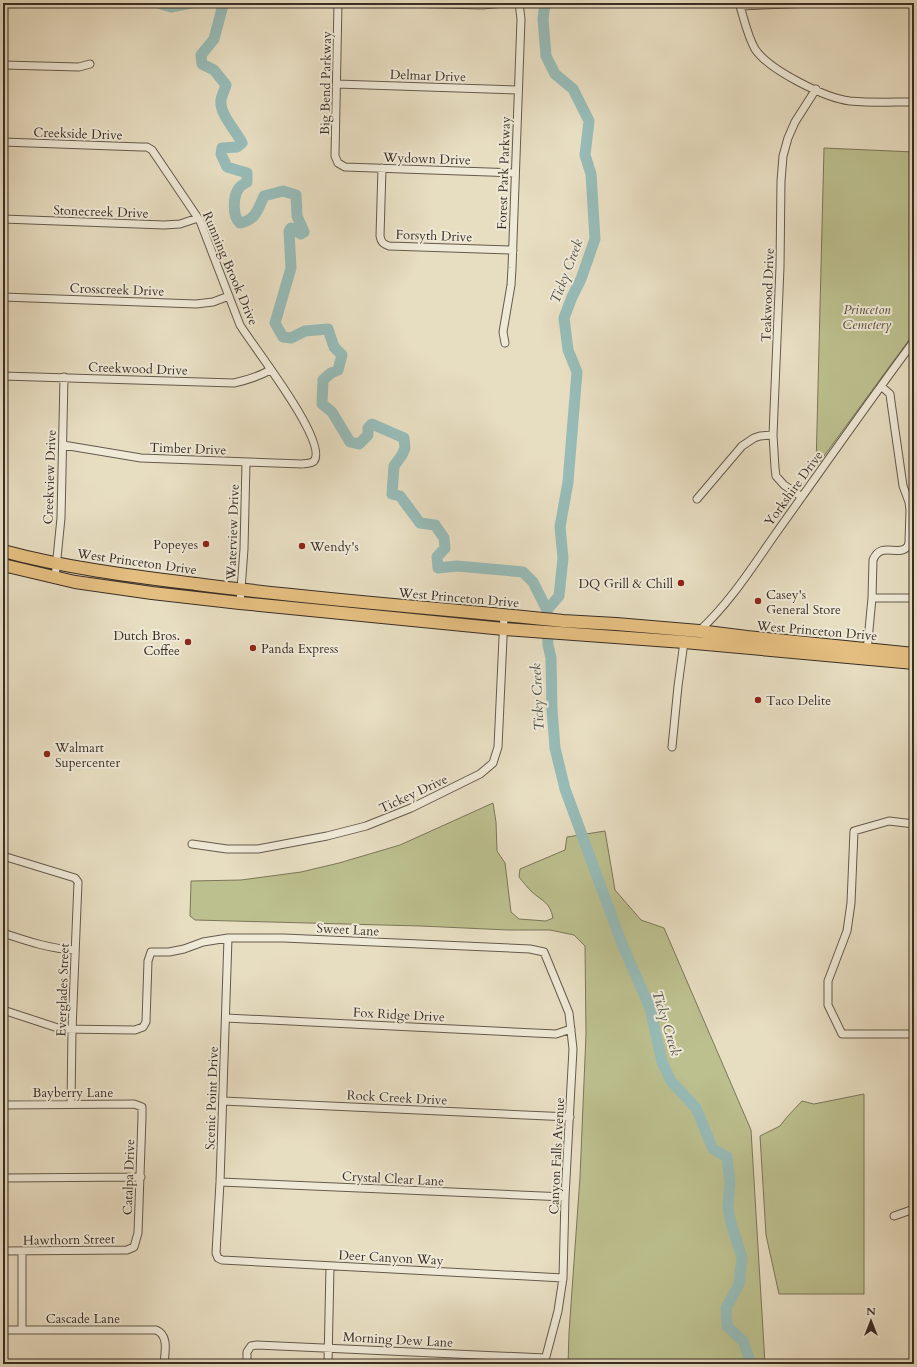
<svg xmlns="http://www.w3.org/2000/svg" width="917" height="1367" viewBox="0 0 917 1367" font-family="Cardo,serif">
  <style>
    .green { fill: #bcbf8e; stroke: #7b765a }
    .lines { fill: none; stroke-linecap: round; stroke-linejoin: round }
    .river { stroke: #97bbb7; stroke-width: 11 }
    .minor-casing { stroke: #655a4c; stroke-width: 9 }
    .trunk-casing { stroke: #3a2e25; stroke-width: 14 }
    .minor { stroke: #efe9d7; stroke-width: 7 }
    .trunk { stroke: #e4be80; stroke-width: 12 }
    .poi-dot { fill: #8f2418; stroke: #efe9d7; stroke-width: 1.5 }
    .labels { text-anchor: middle; stroke-width: 4; stroke-linejoin: round; paint-order: stroke }
    .street-label { font-size: 13px; fill: #3a2e25; stroke: #efe9d7 }
    .park-label { font-size: 13px; font-style: italic; fill: #544b3a; stroke: #efe9d7 }
    .poi-label { font-size: 13px; fill: #3a2e25; stroke: #efe9d7; text-anchor: start }
    .water-label { font-size: 14px; font-style: italic; fill: #51514a; stroke: #efe9d7 }
  </style>
  <rect width="100%" height="100%" fill="#e7ddc1"/>
  <filter id="stains"><feTurbulence type="fractalNoise" baseFrequency=".005" numOctaves="4"/><feColorMatrix values="0 0 0 0 .2 0 0 0 0 .09 0 0 0 0 .02 0 0 0 .5 -.17"/></filter>
  <radialGradient id="worn" r=".72"><stop offset=".6" stop-color="#630" stop-opacity="0"/><stop offset="1" stop-color="#630" stop-opacity=".3"/></radialGradient>
  <!-- green -->
  <path class="green" d="M824 148 914 152V333L816 467Z
    M493 803 496 822 497 851 505 863 511 912 519 919 546 921 553 918C550 902 542 901 532 892 527 887 523 882 519 877L520 869 565 850 567 837 605 831 615 890 641 920 664 928 751 1130 765 1364H568L569 1333 580 1177 586 1034 585 946 574 935 550 930H508L421 926 195 920 190 916 191 881 241 880 301 872 339 863 400 845Z
    M864 1094V1294H779L766 1235 760 1136 780 1126 787 1117 802 1101 814 1104Z"/>
  <g class="lines">
    <!-- river -->
    <path class="river" d="M158 3 171 7 191 3
      M222 3 223 5 214 39 201 55 202 64 214 70 226 85C225 89 222 95 221 100 219 114 236 130 242 143L237 147 222 148 221 154 227 167 247 173V182C244 184 241 185 239 188 233 196 232 216 240 223 256 220 258 209 264 196L283 191 296 195 297 216 304 232 301 234 291 228 289 231 291 268 275 323 283 337 291 338 305 331 328 329 334 347 342 355 338 370 331 373 323 380 322 404 332 412 350 442 359 444 368 435V428L372 424 404 438 405 448 402 455 394 466 392 494 400 496 420 523 435 525 444 538 445 548 437 557 438 568 457 566 523 572 533 582 547 610 548 645 551 658 552 709 555 748 565 789 622 944 650 1008 662 1062 671 1081 696 1108 713 1149 727 1157 730 1182 728 1208 731 1223 742 1258 739 1284 726 1308 727 1326 743 1341 751 1364
      M545 3 543 19 546 56 555 74 573 89 589 121 585 155 591 174 595 239 581 279 572 297 564 318 568 350 577 372 568 482 560 527 563 558 559 596 547 610"/>
    <!-- minor casing -->
    <g class="minor-casing">
      <path id="minor" d="M338 3 335 156 338 163 345 167 515 173
        M402 3 482 5 504 3
        M739 3C744 18 747 35 755 49 769 70 825 98 850 101 871 103 893 102 914 102
        M740 6 814 3
        M3 65 79 67 90 64
        M337 84 518 90
        M3 142 141 147H147L152 150 200 221 240 325C252 345 329 442 314 461 311 464 306 463 302 464L141 458 63 445
        M382 168 380 236C381 242 383 244 389 246L513 250
        M3 219 164 225 180 224 198 218
        M3 297 196 304 213 302 229 296
        M505 343 503 332 511 285 512 268 521 19 519 3
        M3 376 234 383C248 380 258 377 270 370
        M802 497 784 485 776 476 775 468 773 435 780 267 781 181 783 156 788 138 795 122 816 89
        M697 499 742 446 754 438 760 436 773 435
        M55 578 61 518 64 377
        M872 598H914
        M240 603 244 549 246 462
        M699 631C731 602 754 564 779 529 824 466 868 403 914 341
        M867 651 872 598 873 560C881 540 899 558 908 546L909 542 910 510 909 502 903 486 891 402 890 394 881 386
        M672 747 678 686 684 642 685 641
        M914 824 889 821 854 831 851 903 847 931 828 981V1005L842 1034H914
        M192 844 227 849H258L327 836 366 826 411 808 480 774 493 763 498 747 504 616
        M3 856 75 878 78 882 72 1030 71 1104
        M3 933C27 941 50 949 75 950
        M228 938 220 1182 216 1253 218 1258 222 1260 563 1278
        M3 1010 61 1029 135 1030 143 1027 146 1022 148 961 151 952H169L184 949 203 942 228 938H284L530 949 544 952 569 1013 573 1049 565 1197 563 1278 558 1311 544 1364
        M226 1018 556 1034 571 1029
        M223 1101 570 1117
        M3 1105 134 1104 142 1107V1117L138 1233 134 1247 127 1250 3 1251
        M3 1178 141 1177
        M220 1182 565 1197
        M894 1216 914 1209
        M3 1330H156C169 1335 165 1352 164 1364
        M22 1330V1251
        M247 1364V1352L251 1346 257 1345 545 1358
        M328 1364 330 1266"/>
    </g>
    <!-- trunk casing -->
    <g class="trunk-casing">
      <path id="trunk" d="M3 551C66 568 132 576 196 584 318 600 441 608 563 621L616 624 699 631 747 637 914 654
        M3 565 75 582 152 593 240 603 504 629 684 642 914 663"/>
    </g>
    <!-- minor -->
    <use href="#minor" class="minor"/>
    <!-- trunk -->
    <use href="#trunk" class="trunk"/>
  </g>
  <!-- markers -->
  <g class="poi-dot">
    <circle cx="206" cy="544" r="4"/>
    <circle cx="302" cy="546" r="4"/>
    <circle cx="681" cy="583" r="4"/>
    <circle cx="758" cy="601" r="4"/>
    <circle cx="188" cy="642" r="4"/>
    <circle cx="253" cy="648" r="4"/>
    <circle cx="758" cy="700" r="4"/>
    <circle cx="47" cy="754" r="4"/>
  </g>
  <g class="labels">
    <!-- street labels -->
    <g class="street-label">
      <text transform="translate(428 75) rotate(2)" y="5">Delmar Drive</text>
      <text transform="translate(325 83) rotate(-89)" y="5">Big Bend Parkway</text>
      <text transform="translate(78 133) rotate(2)" y="5">Creekside Drive</text>
      <text transform="translate(427 158) rotate(2)" y="5">Wydown Drive</text>
      <text transform="translate(503 173) rotate(-88)" y="5">Forest Park Parkway</text>
      <text transform="translate(101 211) rotate(2)" y="5">Stonecreek Drive</text>
      <text transform="translate(434 235) rotate(2)" y="5">Forsyth Drive</text>
      <text transform="translate(231 268) rotate(67)" y="5">Running Brook Drive</text>
      <text transform="translate(117 289) rotate(2)" y="5">Crosscreek Drive</text>
      <text transform="translate(767 295) rotate(-88)" y="5">Teakwood Drive</text>
      <text transform="translate(138 368) rotate(2)" y="5">Creekwood Drive</text>
      <text transform="translate(188 448) rotate(2)" y="5">Timber Drive</text>
      <text transform="translate(49 477) rotate(-88)" y="5">Creekview Drive</text>
      <text transform="translate(793 488) rotate(-54)" y="5">Yorkshire Drive</text>
      <text transform="translate(232 532) rotate(-88)" y="5">Waterview Drive</text>
      <text transform="translate(137 561) rotate(8)" y="5">West Princeton Drive</text>
      <text transform="translate(459 597) rotate(5)" y="5">West Princeton Drive</text>
      <text transform="translate(817 630) rotate(5)" y="5">West Princeton Drive</text>
      <text transform="translate(413 793) rotate(-25)" y="5">Tickey Drive</text>
      <text transform="translate(348 929) rotate(3)" y="5">Sweet Lane</text>
      <text transform="translate(62 990) rotate(-88)" y="5">Everglades Street</text>
      <text transform="translate(399 1014) rotate(3)" y="5">Fox Ridge Drive</text>
      <text x="73" y="1097">Bayberry Lane</text>
      <text transform="translate(397 1097) rotate(3)" y="5">Rock Creek Drive</text>
      <text transform="translate(211 1098) rotate(-88)" y="5">Scenic Point Drive</text>
      <text transform="translate(556 1156) rotate(-87)" y="5">Canyon Falls Avenue</text>
      <text transform="translate(128 1177) rotate(-88)" y="5">Catalpa Drive</text>
      <text transform="translate(393 1178) rotate(3)" y="5">Crystal Clear Lane</text>
      <text transform="translate(69 1239) rotate(-1)" y="5">Hawthorn Street</text>
      <text transform="translate(391 1257) rotate(3)" y="5">Deer Canyon Way</text>
      <text x="83" y="1323">Cascade Lane</text>
      <text transform="translate(398 1339) rotate(3)" y="5">Morning Dew Lane</text>
    </g>
    <!-- park labels -->
    <g class="park-label">
      <text x="867" y="314">Princeton<tspan x="867" dy="15">Cemetery</tspan></text>
    </g>
    <!-- poi labels -->
    <g class="poi-label">
      <text x="198" y="549" text-anchor="end">Popeyes</text>
      <text x="310" y="551">Wendy's</text>
      <text x="673" y="588" text-anchor="end">DQ Grill &amp; Chill</text>
      <text x="766" y="599">Casey's<tspan x="766" dy="15">General Store</tspan></text>
      <text x="180" y="640" text-anchor="end">Dutch Bros.<tspan x="180" dy="15">Coffee</tspan></text>
      <text x="261" y="653">Panda Express</text>
      <text x="766" y="705">Taco Delite</text>
      <text x="55" y="752">Walmart<tspan x="55" dy="15">Supercenter</tspan></text>
    </g>
    <!-- water labels -->
    <g class="water-label">
      <text transform="translate(566 271) rotate(-69)" y="5">Ticky Creek</text>
      <text transform="translate(537 697) rotate(-93)" y="5">Ticky Creek</text>
      <text transform="translate(667 1023) rotate(73)" y="5">Ticky Creek</text>
    </g>
  </g>
  <!-- margin -->
  <rect width="917" height="1367" fill="none" stroke="#e7ddc1" stroke-width="16"/>
  <rect x="4" y="4" width="909" height="1359" fill="none" stroke="#3a2e25" stroke-width="2"/>
  <rect x="8" y="8" width="901" height="1351" fill="none" stroke="#3a2e25"/>
  <!-- north arrow -->
  <g transform="translate(871 1321)" stroke="#efe9d7" stroke-width="3" paint-order="stroke">
  <path d="M0-3L7 15L0 10L-7 15Z" fill="#3a2e25"/>
  <text y="-6" font-size="11" font-weight="bold" text-anchor="middle" fill="#3a2e25">N</text>
  </g>
  <rect width="100%" height="100%" filter="url(#stains)"/>
  <rect width="100%" height="100%" fill="url(#worn)"/>
</svg>
